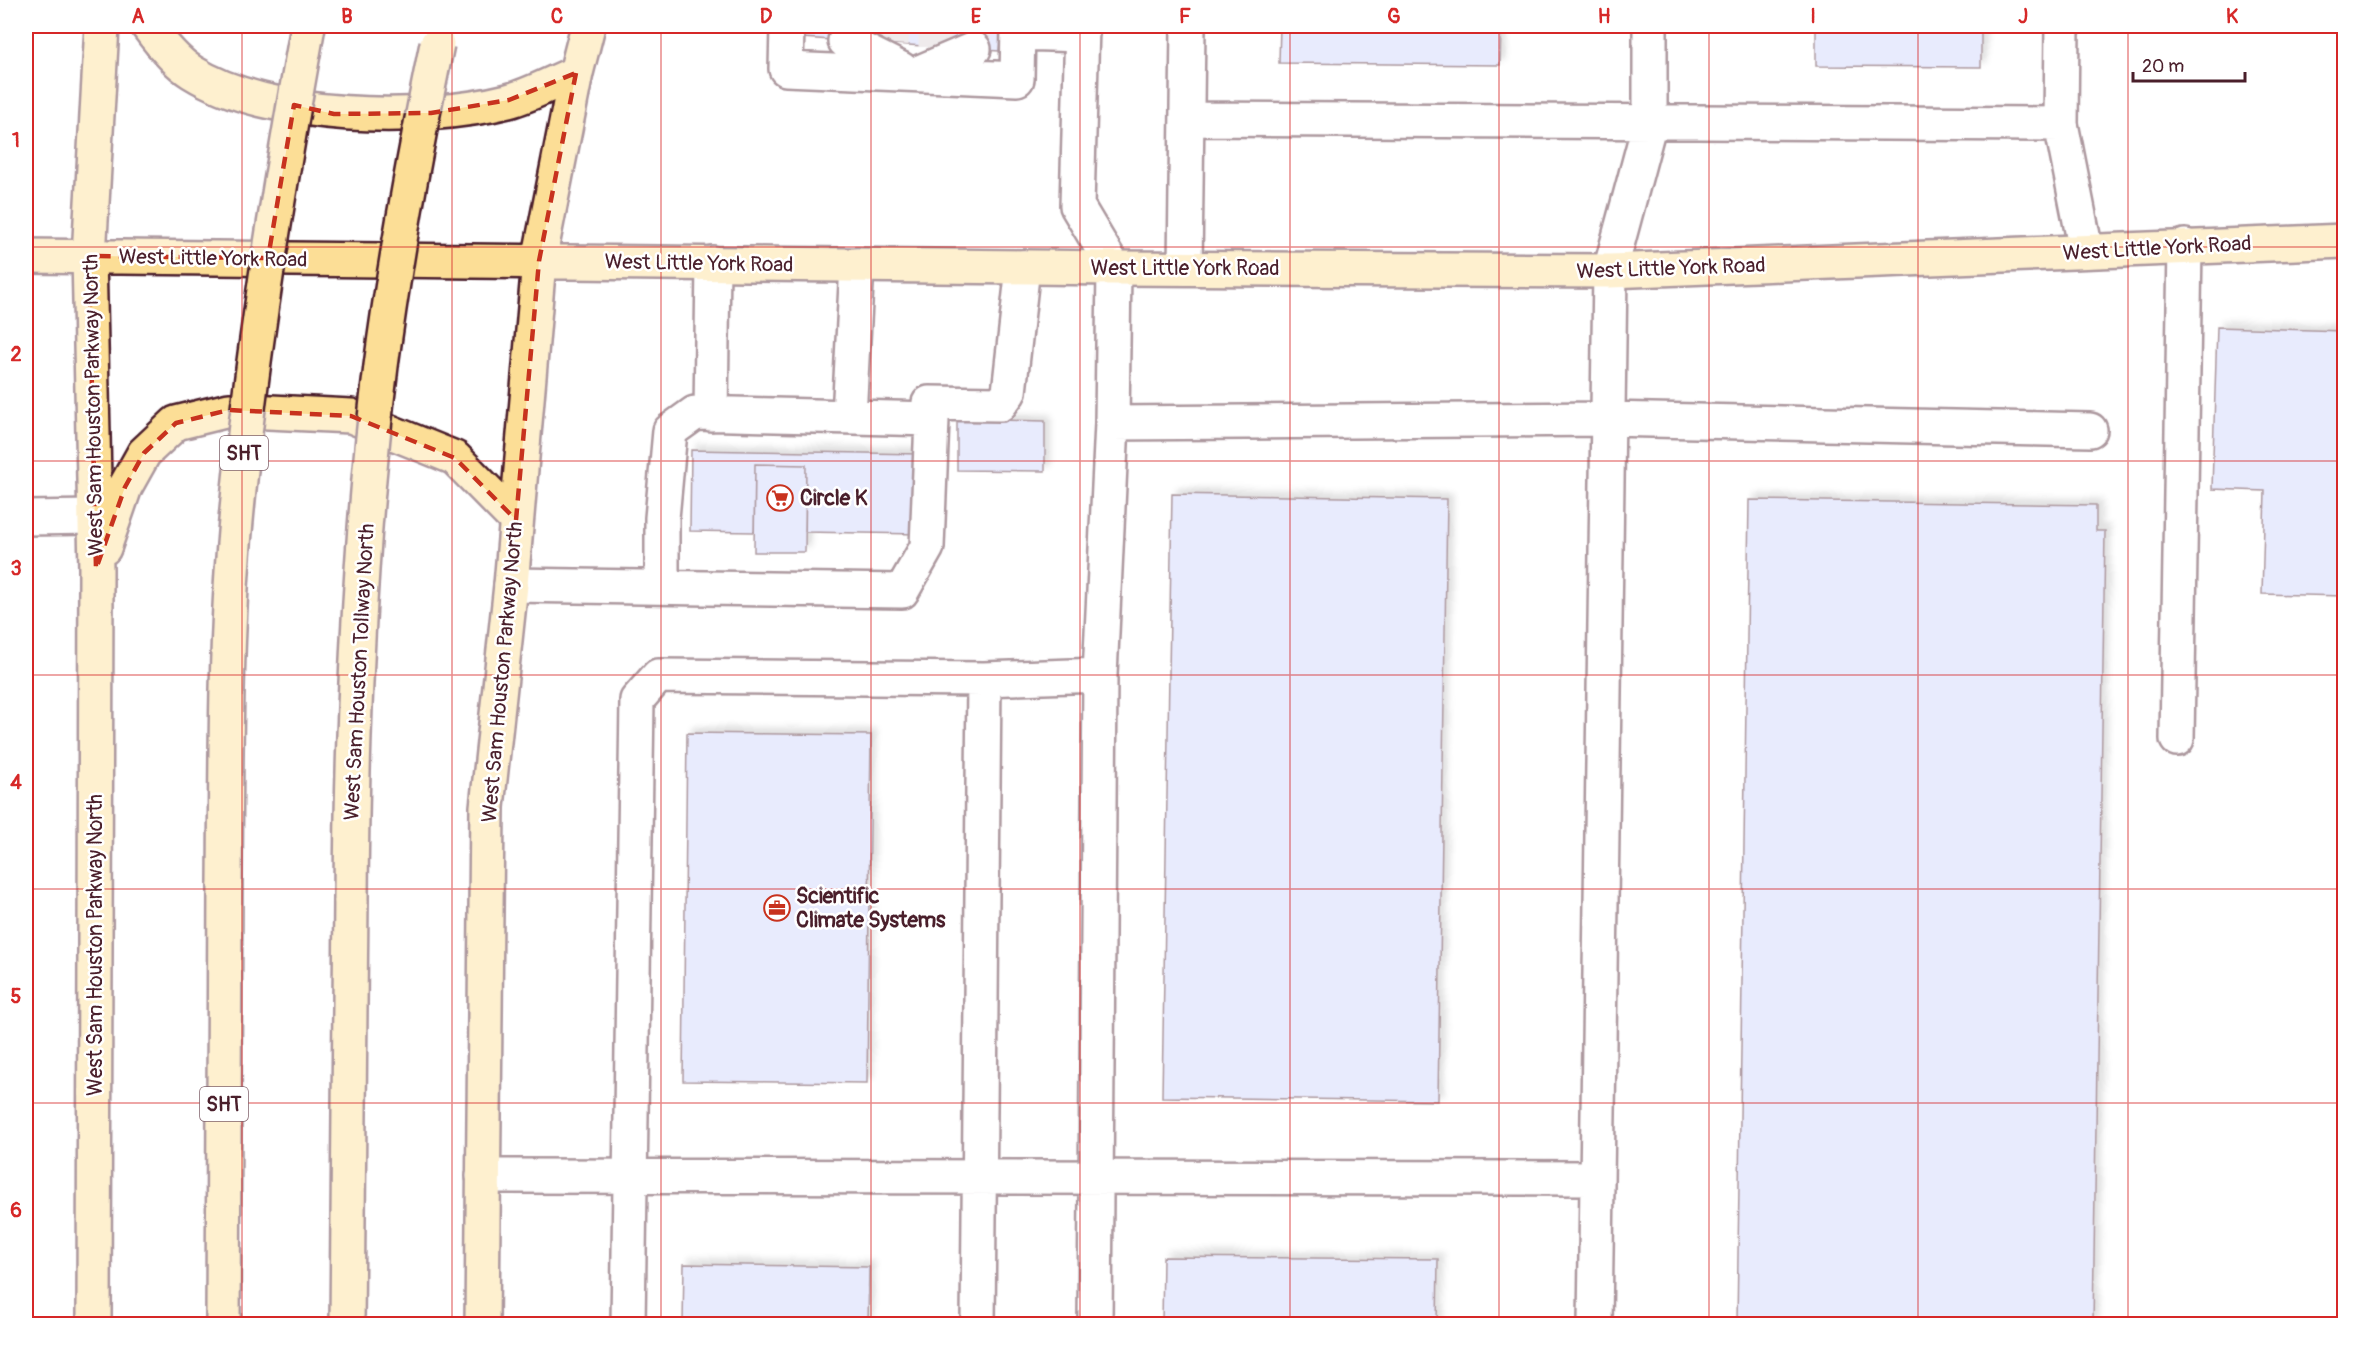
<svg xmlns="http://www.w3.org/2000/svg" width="2370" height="1350" viewBox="0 0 2370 1350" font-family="Pangolin,sans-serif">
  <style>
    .building { fill: #cdd2fb; stroke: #4a1f2b; stroke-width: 1.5; filter: url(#shadow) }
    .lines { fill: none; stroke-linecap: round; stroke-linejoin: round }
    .minor-tunnel { stroke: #dbd2d5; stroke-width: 33; stroke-dasharray: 33 16; stroke-linecap: butt }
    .minor-casing { stroke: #4a1f2b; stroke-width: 38 }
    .major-casing { stroke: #4a1f2b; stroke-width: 38 }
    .highway-casing { stroke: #4a1f2b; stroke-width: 38 }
    .minor { stroke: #fff; stroke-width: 33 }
    .major { stroke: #fcde96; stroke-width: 33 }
    .highway { stroke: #fcde96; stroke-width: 33 }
    .highway-bridge-casing { stroke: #4a1f2b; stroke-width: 38; stroke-linecap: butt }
    .highway-bridge { stroke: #fcde96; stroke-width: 33 }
    .marked { fill: none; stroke: #c8321e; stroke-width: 4.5; stroke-dasharray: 12 8; stroke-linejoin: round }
    .grid { fill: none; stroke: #d62828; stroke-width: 1.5; stroke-opacity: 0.55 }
    .labels { text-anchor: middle; stroke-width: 5; stroke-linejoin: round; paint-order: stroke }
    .shield { fill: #fff; stroke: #80626b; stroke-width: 1.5 }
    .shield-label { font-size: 20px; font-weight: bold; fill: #4a1f2b }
    .street-label { font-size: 21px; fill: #4a1f2b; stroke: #fff }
    .poi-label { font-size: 21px; font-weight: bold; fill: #4a1f2b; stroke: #fff; text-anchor: start }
    .neatline { fill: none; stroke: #d62828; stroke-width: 2 }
    .grid-label { font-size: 20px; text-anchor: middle; font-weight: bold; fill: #d62828 }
  </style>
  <defs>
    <filter id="shadow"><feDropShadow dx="5.5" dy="-5.5" stdDeviation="3" flood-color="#0004"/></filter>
  </defs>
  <rect width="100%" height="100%" fill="#fff"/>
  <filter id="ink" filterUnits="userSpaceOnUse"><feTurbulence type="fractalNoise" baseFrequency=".0167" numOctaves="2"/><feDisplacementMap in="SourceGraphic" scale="12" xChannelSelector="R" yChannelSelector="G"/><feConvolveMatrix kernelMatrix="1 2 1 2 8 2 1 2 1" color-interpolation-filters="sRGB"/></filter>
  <g filter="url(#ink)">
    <!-- building -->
    <path class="building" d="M803 26H1001L999 51 802 38Z
      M1280 26H1501L1500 65 1279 63Z
      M1816 26H1981V67L1816 66Z
      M2217 327 2344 331V596L2262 594 2265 491 2212 489Z
      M957 419 1045 421V471L957 470Z
      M691 450 920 454 919 534 805 532 806 465 755 464 754 532 690 531Z
      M755 464 806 465 805 552H754Z
      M1172 494 1447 499 1438 1101 1162 1097Z
      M1749 500 2096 505V531H2105L2093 1324H1737Z
      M687 733 871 735 867 1083 683 1081Z
      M1163 1257 1438 1259 1437 1324H1162Z
      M684 1264 869 1267 868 1324H683Z"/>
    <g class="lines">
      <!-- minor-tunnel -->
      <path class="minor-tunnel" d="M892 44 893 26
        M935 47V26
        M974 49V26"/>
      <!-- minor casing -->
      <g class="minor-casing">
        <path id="minor" d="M787 26 786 69 1017 79 1018 26
          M1082 26 1077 206 1114 268 1112 423
          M2062 26 2061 124 2086 251
          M1018 33 1082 35
          M845 41 901 69
          M920 72 974 49
          M1187 119 2061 124
          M1185 268 1188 26
          M711 414 713 263
          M849 416 857 265
          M26 518 95 517
          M511 585 902 591 927 547 932 419 929 403 1000 404 1009 392 1023 267
          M662 586V518L670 431 695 413 932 419
          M2177 739 2185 246
          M483 1176 1596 1178
          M628 1324 637 700 658 676 984 679 1100 675 1112 423 1607 419 2090 430
          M978 1324 984 679
          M1095 1324 1100 675
          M1595 1324 1610 271 1650 122V26"/>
      </g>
      <!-- major casing -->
      <g class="major-casing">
        <path id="major" d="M148 26C159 41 176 62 192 72 269 120 421 123 508 101 531 95 554 82 576 73
          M26 256 1114 268 1610 271 2344 241
          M104 548 125 487 144 453 176 423 229 410 351 416 455 458 516 520
          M94 1324 96 569 89 256 102 26
          M482 1324 487 807 511 585 539 261 576 73 588 26"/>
      </g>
      <!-- highway casing -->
      <g class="highway-casing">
        <path id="highway" d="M223 1324 225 884
          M347 1324 351 900"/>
      </g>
      <!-- minor -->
      <use href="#minor" class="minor"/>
      <!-- major -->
      <use href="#major" class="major"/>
      <!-- highway -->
      <use href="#highway" class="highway"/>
      <!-- highway-bridge casing -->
      <g class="highway-bridge-casing">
        <path id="highway-bridge" d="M225 884C226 767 225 649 235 532 250 361 278 193 308 26
          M351 900C352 722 359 543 381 366 395 258 415 151 437 44"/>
      </g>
      <!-- highway-bridge -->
      <use href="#highway-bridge" class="highway-bridge"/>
    </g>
  </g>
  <!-- marked area -->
  <path d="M0 0H2370V1350H0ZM576 73 539 261 516 520 455 458 351 416 229 410 176 423 144 453 125 487 96 569 89 256 268 258 294 105 334 114 431 113 509 100Z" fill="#fff" fill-opacity=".55" fill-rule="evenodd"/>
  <path class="marked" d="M576 73 539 261 516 520 455 458 351 416 229 410 176 423 144 453 125 487 96 569 89 256 268 258 294 105 334 114 431 113 509 100Z"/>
  <!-- grid -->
  <path class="grid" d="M242 26V1324M452 26V1324M661 26V1324M871 26V1324M1080 26V1324M1290 26V1324M1499 26V1324M1709 26V1324M1918 26V1324M2128 26V1324M26 247H2344M26 461H2344M26 675H2344M26 889H2344M26 1103H2344"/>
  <!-- icons -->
  <defs>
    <g id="supermarket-ring" transform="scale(1.35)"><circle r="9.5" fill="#fff" stroke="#c8321e" stroke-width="1.5"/><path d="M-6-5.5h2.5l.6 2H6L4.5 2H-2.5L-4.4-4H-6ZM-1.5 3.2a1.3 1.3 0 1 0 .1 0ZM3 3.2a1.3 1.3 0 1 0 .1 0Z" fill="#c8321e"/></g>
    <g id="office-ring" transform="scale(1.35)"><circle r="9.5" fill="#fff" stroke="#c8321e" stroke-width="1.5"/><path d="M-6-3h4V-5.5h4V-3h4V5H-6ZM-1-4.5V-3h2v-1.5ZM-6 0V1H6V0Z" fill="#c8321e"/></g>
  </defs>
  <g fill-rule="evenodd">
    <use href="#supermarket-ring" x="780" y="498"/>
    <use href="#office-ring" x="777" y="908"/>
  </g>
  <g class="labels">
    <!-- shield labels -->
    <g class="shield">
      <rect x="220" y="436" width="48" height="34" rx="4.5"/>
      <rect x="200" y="1087" width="48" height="34" rx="4.5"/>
    </g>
    <g class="shield-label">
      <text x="244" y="460">SHT</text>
      <text x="224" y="1111">SHT</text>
    </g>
    <!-- street labels -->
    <g class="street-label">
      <text transform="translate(2157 248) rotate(-3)" y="7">West Little York Road</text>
      <text transform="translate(213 258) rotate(1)" y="7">West Little York Road</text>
      <text transform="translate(699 263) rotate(1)" y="7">West Little York Road</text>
      <text x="1185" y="275">West Little York Road</text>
      <text transform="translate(1671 268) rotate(-2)" y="7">West Little York Road</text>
      <text transform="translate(93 405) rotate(-91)" y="7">West Sam Houston Parkway North</text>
      <text transform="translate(359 672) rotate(-87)" y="7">West Sam Houston Tollway North</text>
      <text transform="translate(502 672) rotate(-85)" y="7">West Sam Houston Parkway North</text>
      <text transform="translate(95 945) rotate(-90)" y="7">West Sam Houston Parkway North</text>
    </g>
    <!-- poi labels -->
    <g class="poi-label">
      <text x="800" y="505">Circle K</text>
      <text x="796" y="903">Scientific<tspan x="796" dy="24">Climate Systems</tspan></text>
    </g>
  </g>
  <!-- margin -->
  <rect width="2370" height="1350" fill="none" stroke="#fff" stroke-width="66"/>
  <!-- scale -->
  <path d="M2133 72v9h112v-9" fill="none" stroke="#4a1f2b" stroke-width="3"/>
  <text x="2142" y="72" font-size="18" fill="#4a1f2b" stroke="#ffffff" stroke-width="4.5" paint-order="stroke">20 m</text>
  <rect x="33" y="33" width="2304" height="1284" class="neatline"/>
  <g class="grid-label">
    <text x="138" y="23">A</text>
    <text x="347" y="23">B</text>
    <text x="557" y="23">C</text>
    <text x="766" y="23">D</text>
    <text x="976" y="23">E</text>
    <text x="1185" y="23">F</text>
    <text x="1394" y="23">G</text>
    <text x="1604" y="23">H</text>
    <text x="1813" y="23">I</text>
    <text x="2023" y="23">J</text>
    <text x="2232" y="23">K</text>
    <text x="16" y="147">1</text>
    <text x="16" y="361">2</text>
    <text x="16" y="575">3</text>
    <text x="16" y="789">4</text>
    <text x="16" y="1003">5</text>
    <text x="16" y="1217">6</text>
  </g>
</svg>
